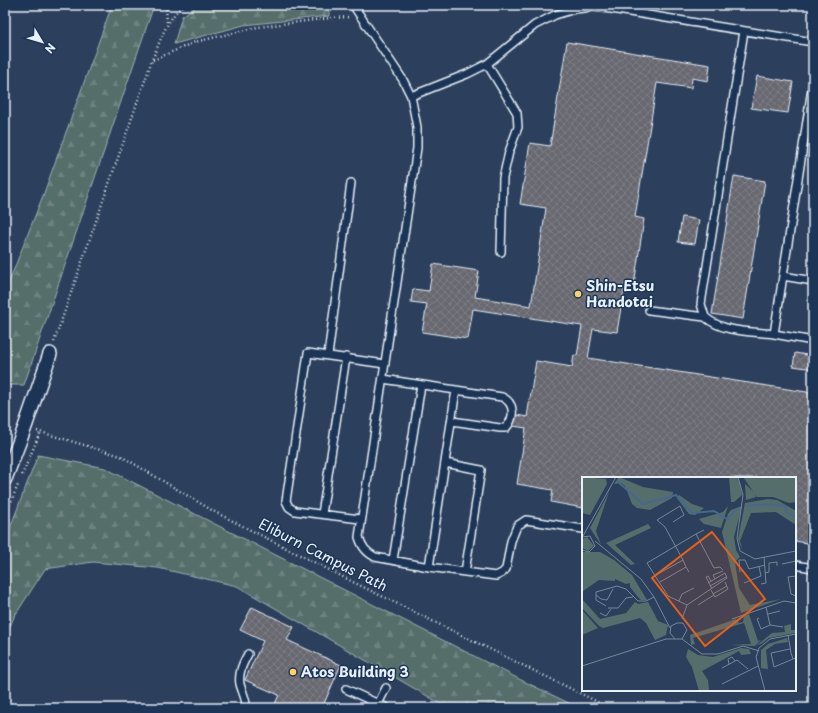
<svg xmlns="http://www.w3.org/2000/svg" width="818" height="713" viewBox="0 0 818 713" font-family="'Playpen Sans',sans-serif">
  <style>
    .forest { fill: url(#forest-firs); stroke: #9fb0b2 }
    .building { fill: url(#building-cross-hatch); stroke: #e8f1f8 }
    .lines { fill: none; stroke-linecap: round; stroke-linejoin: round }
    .service-casing { stroke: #e8f1f8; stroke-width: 10 }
    .minor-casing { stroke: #e8f1f8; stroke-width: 16 }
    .path { stroke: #e8f1f8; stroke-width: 2.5; stroke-dasharray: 1 3; stroke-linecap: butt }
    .service { stroke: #1d3557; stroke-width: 7 }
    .minor { stroke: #1d3557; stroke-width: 13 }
    .poi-dot { fill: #ffd166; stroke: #1d3557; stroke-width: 1.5 }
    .labels { text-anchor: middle; stroke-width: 3; stroke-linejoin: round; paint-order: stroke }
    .poi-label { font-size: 14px; font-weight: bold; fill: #e8f1f8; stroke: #1d3557; text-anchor: start }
    .street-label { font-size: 14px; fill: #e8f1f8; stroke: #1d3557 }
    .inset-river { fill: none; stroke: #48678e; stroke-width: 2 }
    .inset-road { fill: none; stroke: #77869a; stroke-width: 1 }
    .view { fill: #e86118; fill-opacity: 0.15; stroke: #e86118; stroke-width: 2 }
    .inset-edge { fill: none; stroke: #e8f1f8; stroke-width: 2 }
  </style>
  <defs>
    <pattern id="forest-firs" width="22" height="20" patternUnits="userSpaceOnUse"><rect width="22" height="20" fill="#566e6b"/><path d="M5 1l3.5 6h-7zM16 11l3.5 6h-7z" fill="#6e8381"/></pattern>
    <pattern id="building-cross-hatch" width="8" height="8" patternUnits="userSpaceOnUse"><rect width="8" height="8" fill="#686771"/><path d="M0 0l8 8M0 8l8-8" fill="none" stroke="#7e7d86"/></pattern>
  </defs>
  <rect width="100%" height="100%" fill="#2c3f5c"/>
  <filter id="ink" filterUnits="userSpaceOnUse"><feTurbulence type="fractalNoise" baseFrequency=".025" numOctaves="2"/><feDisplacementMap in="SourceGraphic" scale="8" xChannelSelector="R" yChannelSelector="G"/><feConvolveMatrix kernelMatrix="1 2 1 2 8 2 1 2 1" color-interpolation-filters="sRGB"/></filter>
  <g filter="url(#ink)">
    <!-- forest -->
    <path class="forest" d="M112 5H154L24 385H5V292L44 193Z
      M199 5H329V16L244 25 174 44 182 16Z
      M38 455 105 468 521 680 579 708H448L237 586 158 568 93 562 45 569 14 617 5 638V541Z"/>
    <!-- building -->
    <path class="building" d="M567 42 710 65 708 81 692 78 691 88 657 83 635 217 644 219 634 285 625 283 617 332 593 329 588 358 813 393V544L795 541V478H583V508L551 502 553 490 517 484 526 428 513 426 517 415 527 417 536 361 572 367 574 355 577 356 582 326 473 309 468 339 422 332 427 304 411 302 413 289 429 291 433 264 479 271 475 297 531 306 546 208 520 204 530 143 550 146Z
      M757 76 793 82 788 113 751 108Z
      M734 176 765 181 743 319 712 314Z
      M682 217 699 220 695 244 678 242Z
      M795 353 813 356V369L793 366Z
      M252 607 294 627 287 640 341 665 322 708H273L279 695 245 680 263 641 240 630Z"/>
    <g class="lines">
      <!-- service casing -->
      <g class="service-casing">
        <path id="service" d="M353 5 403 80 411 96
          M487 64 517 113 518 127 509 152 503 178 501 252
          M783 276 813 281
          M649 310 705 317 701 304 744 31
          M705 317C724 333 749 331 774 334L813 82
          M774 334 813 341
          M328 355 351 183
          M383 379 502 397C515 403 515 417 506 428H500L452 421
          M456 390 429 567 375 557C366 552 362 547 359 537L417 148V127L411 96 467 74 487 64 535 25 555 15 575 9 593 7 611 9 813 42
          M322 514 346 357
          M360 519 295 511 289 507 286 501 308 353 385 364
          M393 560 421 385
          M795 565 813 568
          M429 567 465 572 481 470 445 463
          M465 572 496 576 502 573 506 569 511 541 517 526 526 520 583 529
          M346 689 387 708
          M378 704 386 688
          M246 708C247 700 242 692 240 684 238 673 243 663 248 654"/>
      </g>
      <!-- minor casing -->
      <g class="minor-casing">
        <path id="minor" d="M5 479 25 427 50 354"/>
      </g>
      <!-- path -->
      <path class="path" d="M166 5 167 24
        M153 60 195 42 258 27 331 18 350 17
        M54 342 152 60C161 40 166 19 184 5
        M37 431 121 456 215 512 353 582 610 708
        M22 475 40 433
        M5 516 18 485"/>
      <!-- service -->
      <use href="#service" class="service"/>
      <!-- minor -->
      <use href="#minor" class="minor"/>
    </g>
  </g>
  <!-- markers -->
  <g class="poi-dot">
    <circle cx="578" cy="294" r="4"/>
    <circle cx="293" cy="672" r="4"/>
  </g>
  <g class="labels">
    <!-- poi labels -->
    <g class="poi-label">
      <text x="586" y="291">Shin-Etsu<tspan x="586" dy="16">Handotai</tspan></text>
      <text x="301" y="677">Atos Building 3</text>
    </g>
    <!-- street labels -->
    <g class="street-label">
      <text transform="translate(323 555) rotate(27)" y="5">Eliburn Campus Path</text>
    </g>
  </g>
  <!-- overview -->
  <g transform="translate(582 477)">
    <rect width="214" height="214" fill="#2c3f5c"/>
    <path d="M161 0H214V25L207 26 191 20H175ZM5 60 12 69 6 74 0 71V62Z" fill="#566e6b"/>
    <path d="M0 0 24 2 25 7 8 38 0 36ZM37 0 61 10 91 15 90 21 68 33 55 31 50 27 43 9 39 6 32 7ZM147 0H155L158 7 160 18 152 25H149ZM163 7 173 16 174 20 164 23ZM27 15 14 54 19 68 8 51ZM97 18 110 27 122 31 113 38 107 37 95 21ZM186 22 195 23 214 34V48L194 35 169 36 158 64 161 75 156 62 163 26ZM146 29 139 51 122 47 117 42 141 35ZM160 29 152 60 154 73 158 80 153 85 157 111 168 128 199 122 159 136 140 55 146 37 149 33ZM66 47 69 51 33 68 53 87 49 88 24 66ZM0 75H18L32 83 50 98 65 123H59L56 120 48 110V106L44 107 33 102V104L17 103 1 114 0 122 18 142 44 136 53 125 56 127 66 125 76 144 86 148 84 158 73 163 64 146 58 141 21 151 17 149 0 131ZM0 133 16 151 0 158ZM167 137 176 164 179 163 173 169 148 168 169 167 162 146 111 161 113 167 109 168 108 158 154 142 157 146 161 145 162 139ZM209 147V153H214V156L187 161 179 167 175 168 190 156 203 155 202 149ZM205 161 206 165 193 167 184 173 186 192 179 191V173L186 167ZM159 171 167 172 169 177 159 178 157 174 120 194 126 203 127 214H117L110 190 104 180 106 172 116 178 131 180Z" fill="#566e6b"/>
    <path class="inset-river" d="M35 4 61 27 94 18 110 36 132 34 145 42 156 31M165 29 184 27 203 29 205 36 214 40"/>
    <path class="inset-road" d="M156 0 161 18 155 61 158 74 173 82 214 74M91 45 102 38 98 29 75 43 83 50 101 83M122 53 114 57 132 91 138 90 141 93M114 57 65 86 86 119 105 128 145 101 143 96 126 106M1 59 34 0M0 60 8 59 13 69 7 75 0 73M13 64 59 102 72 120 88 151M200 87 214 84M158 95 157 83H163L167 92 183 88M183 96 187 95V86L195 85V89M74 98 101 83 104 90M214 99 206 100 209 117 214 119M133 102 131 98 141 94M129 104 126 99 124 100 130 112M78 105 104 90 107 95M162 106 179 99 177 90M179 107 184 106 182 80M128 109 144 100M129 113 133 120 146 112 143 105M131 117 145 109M14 118 19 122 25 123 31 112M97 124 100 117 112 111M116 128 132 118M24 129 14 123V115L35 109 44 112 56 124H64L72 120M26 131H36L44 121 51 120M18 136 24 139 29 132M186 137 198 134M177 141 175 142 179 152 188 148 184 130M100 142 105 128M150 142 202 124 214 126M188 148 201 150M206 158 209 176 211 182 214 181M100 162 120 177H136L161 169 177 174M208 172 189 176 192 190 211 182M147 187 146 182 150 180 153 184M0 189 84 162H100L105 153 101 146H95L89 149 88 156 93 162M140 191 155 183 166 192M140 207 176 189M183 214 174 180 177 171 188 162 214 157"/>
    <path class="view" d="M130 55 183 122 123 169 70 101Z"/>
    <rect width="214" height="214" class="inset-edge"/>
  </g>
  <!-- margin -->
  <rect width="818" height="713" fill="none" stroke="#1d3557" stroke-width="20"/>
  <rect x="10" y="10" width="798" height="693" fill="none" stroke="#e8f1f8" stroke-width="1.5" filter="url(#ink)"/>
  <!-- north arrow -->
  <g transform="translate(42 42) rotate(128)" stroke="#1d3557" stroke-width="3" paint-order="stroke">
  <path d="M0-3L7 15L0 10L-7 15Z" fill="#e8f1f8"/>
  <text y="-6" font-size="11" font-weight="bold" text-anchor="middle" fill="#e8f1f8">N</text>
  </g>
</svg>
